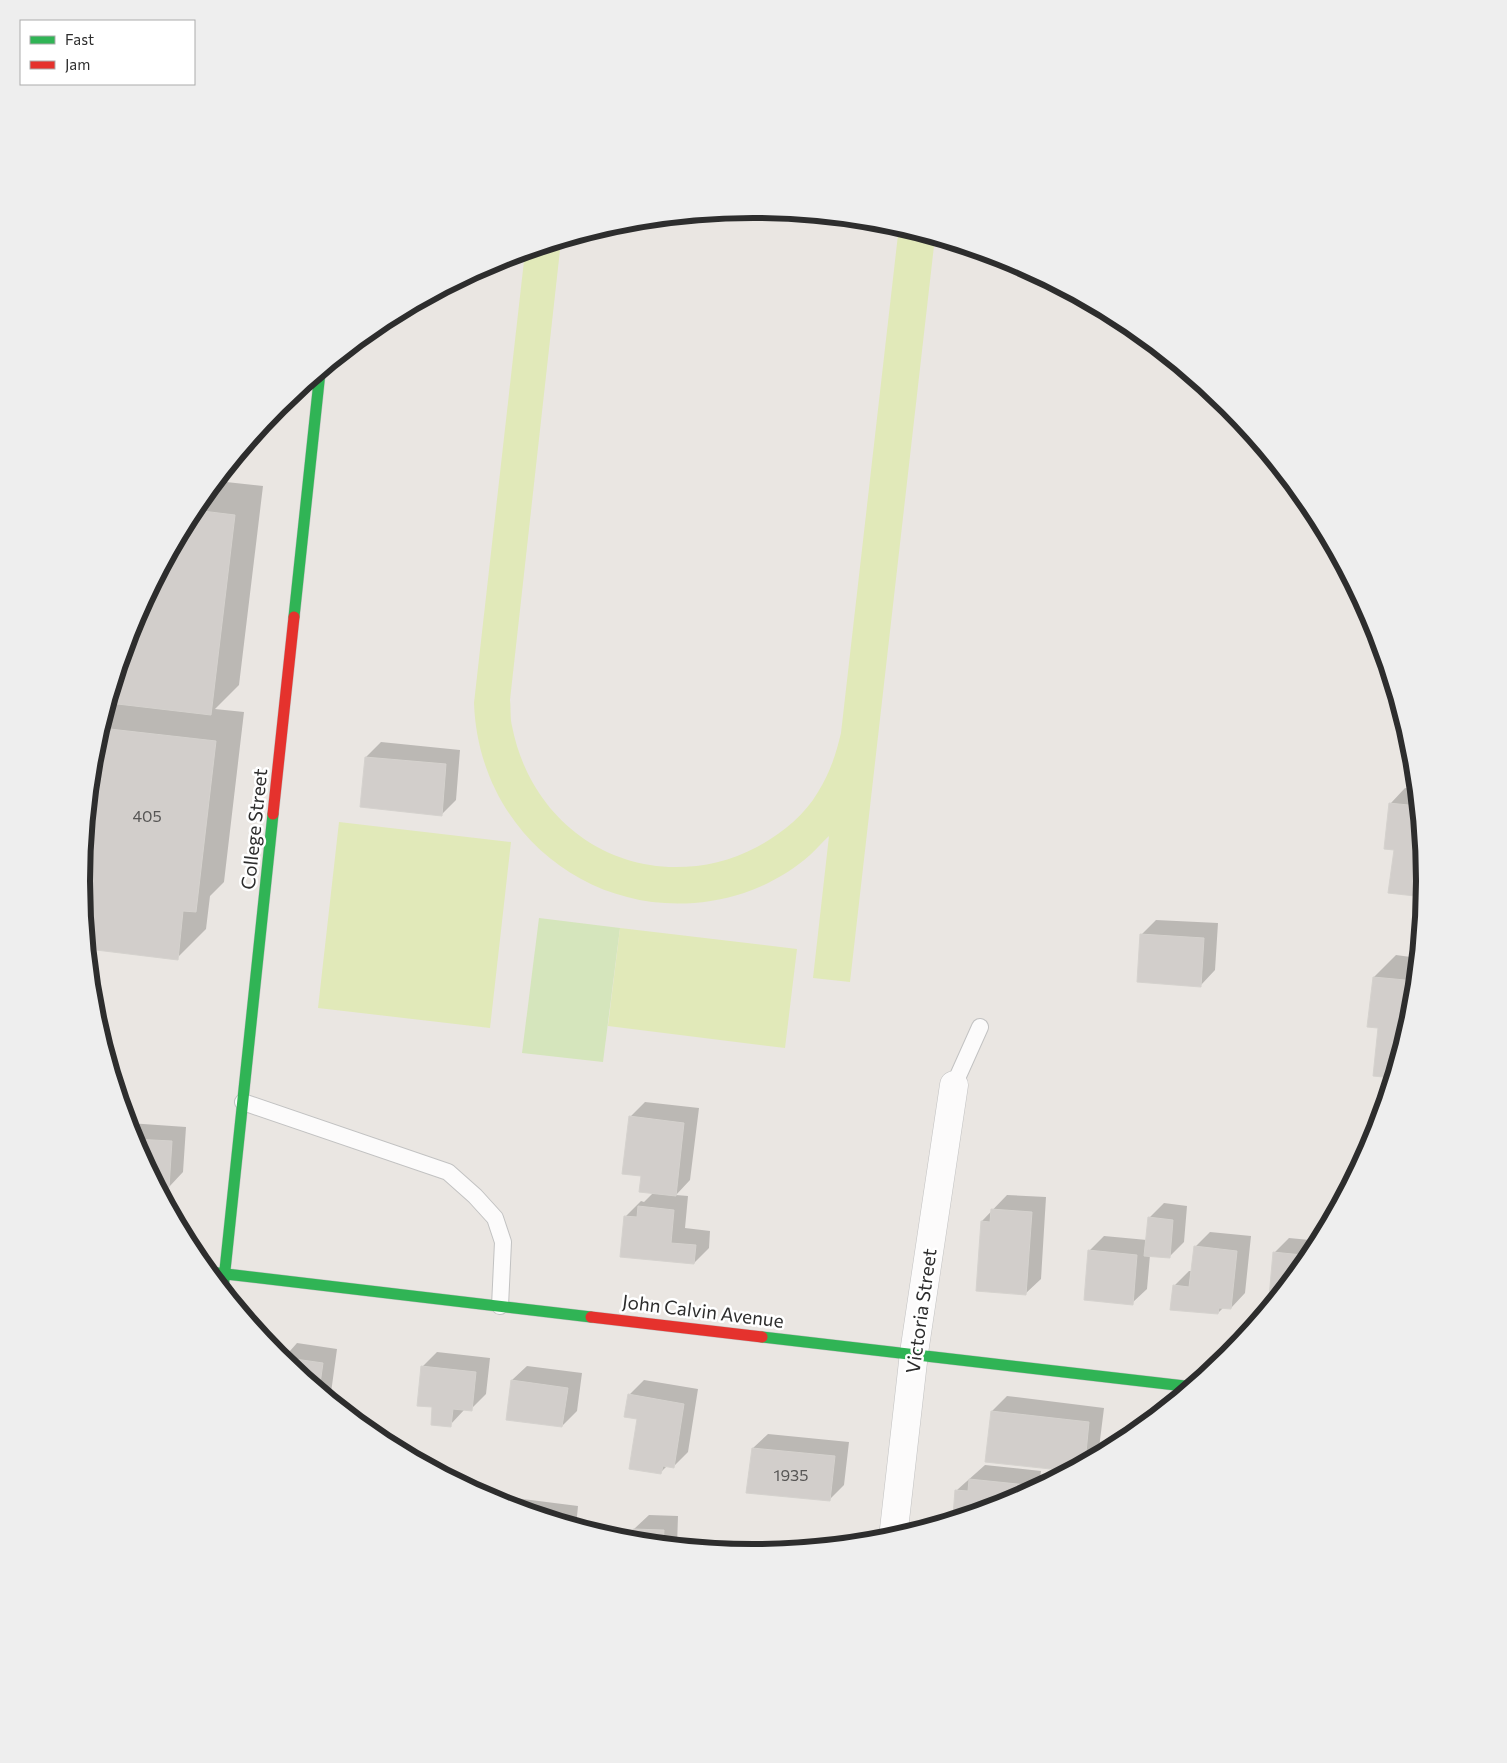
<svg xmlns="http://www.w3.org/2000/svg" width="1507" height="1763" viewBox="0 0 1507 1763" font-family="Commissioner,sans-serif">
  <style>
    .green { fill: #d5e5bc }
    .pitch { fill: #e1e9b9 }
    .shadow { fill: #0003 }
    .building { fill: #d2cecb; stroke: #d5d2ce }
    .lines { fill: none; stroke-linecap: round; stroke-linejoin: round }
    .lane-casing { stroke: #c2c2c2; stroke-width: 18 }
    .street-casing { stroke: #c2c2c2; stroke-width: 29 }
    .fast-casing { stroke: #c2c2c2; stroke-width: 12 }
    .jam-casing { stroke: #c2c2c2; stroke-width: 12 }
    .lane { stroke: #fcfbfb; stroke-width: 16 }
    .street { stroke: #fcfbfb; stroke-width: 28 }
    .fast { stroke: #30b455; stroke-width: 11 }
    .jam { stroke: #e5322d; stroke-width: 11 }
    .labels { text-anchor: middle; stroke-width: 5; stroke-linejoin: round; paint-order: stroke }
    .number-label { font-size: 16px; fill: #575655 }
    .street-label { font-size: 19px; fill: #2d2d2d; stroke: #fff }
    .rim { fill: none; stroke: #2d2d2d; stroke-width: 6 }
  </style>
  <rect width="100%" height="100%" fill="#eae6e2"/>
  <!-- green -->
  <path class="green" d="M539 918 620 928 603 1062 522 1053Z"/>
  <!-- pitch -->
  <path class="pitch" d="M899 226 935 237 850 982 813 978 829 836C822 842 817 849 810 855 792 871 768 885 744 893 611 936 479 843 474 703L525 252 561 241 510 700C511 708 510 718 512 726 527 804 588 863 669 867 700 868 729 862 757 847 781 834 804 816 818 792 830 773 836 754 841 733Z
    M339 822 511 842 490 1028 318 1008Z
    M620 928 797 949 785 1048 608 1026Z"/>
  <!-- shadow -->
  <path class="shadow" d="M217 481 263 486 239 685 215 709 244 712 224 882 210 896 206 929 177 958 88 948 81 881 94 750 133 624 195 508Z
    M381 742 460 750 456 800 441 815 366 757Z
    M1405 788 1417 790 1426 882 1424 896 1390 891 1395 849 1391 803Z
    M1156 920 1218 923 1215 970 1201 985 1141 935Z
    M1396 955 1418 958 1413 1013 1379 1027 1374 977Z
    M645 1102 699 1108 690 1180 676 1195 688 1196 685 1228 710 1231 709 1248 694 1263 626 1216 641 1201 644 1202 654 1192 642 1175 630 1117Z
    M129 1123 186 1127 183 1172 169 1187 158 1186 132 1138Z
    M1007 1195 1046 1197 1041 1279 1026 1293 982 1221Z
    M1164 1203 1187 1206 1184 1242 1169 1257 1150 1255 1147 1289 1132 1303 1089 1251 1104 1236 1147 1240 1149 1218Z
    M1210 1232 1251 1236 1245 1293 1231 1308 1224 1307 1218 1313 1174 1286 1189 1271H1192L1195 1247Z
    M1289 1238 1320 1241 1312 1255 1270 1307 1274 1253Z
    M297 1343 337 1349 330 1400 282 1360Z
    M437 1352 490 1358 486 1394 471 1409H465L450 1425 434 1406 422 1367Z
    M527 1366 582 1373 577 1411 562 1426 512 1380Z
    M644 1380 698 1389 688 1452 673 1467 668 1465 660 1473 629 1395Z
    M1007 1396 1104 1408 1098 1456 1071 1470 987 1461 992 1411Z
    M768 1434 849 1442 844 1485 829 1500 753 1448Z
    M1119 1437 1130 1438 1112 1449V1445Z
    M985 1465 1041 1471 1039 1487 1010 1503 957 1490Z
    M515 1498 578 1506 576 1527 507 1506Z
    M649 1515 678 1516 677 1546 634 1542V1529Z
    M723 1545 736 1548V1552L718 1550Z"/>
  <!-- building -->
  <path class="building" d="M194 510 235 515 211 715 109 703 133 624Z
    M101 728 216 741 196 912 183 911 178 960 88 949 81 881 94 750Z
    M365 757 446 764 442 816 360 807Z
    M1389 803 1418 806 1426 882 1424 897 1388 893 1394 850 1384 849Z
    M1140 934 1204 938 1201 987 1137 982Z
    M1373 977 1416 981 1413 1013 1393 1078 1373 1076 1378 1028 1367 1027Z
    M629 1116 684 1123 676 1196 639 1192 641 1176 622 1174Z
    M133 1139 172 1141 169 1188 158 1187Z
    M638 1206 674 1210 671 1243 696 1245 694 1264 620 1257 624 1216 637 1217Z
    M991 1209 1032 1212 1026 1295 976 1291 981 1221 990 1222Z
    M1148 1217 1173 1220 1170 1258 1144 1256Z
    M1194 1246 1237 1251 1231 1309 1219 1308 1218 1314 1170 1310 1173 1285 1189 1287Z
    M1088 1250 1137 1255 1133 1305 1084 1300Z
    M1273 1252 1312 1256 1268 1309Z
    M281 1357 323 1363 319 1391 281 1359Z
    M421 1366 476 1372 472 1411 453 1409 451 1427 431 1425 432 1407 417 1406Z
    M511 1380 568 1388 562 1427 506 1420Z
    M628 1394 684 1404 674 1468 663 1466 661 1474 629 1469 637 1419 624 1417Z
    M991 1411 1089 1422 1085 1463 1069 1471 985 1462Z
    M752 1448 835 1456 830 1501 746 1493Z
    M969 1479 1027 1485 1026 1495 1010 1503 964 1517 953 1516 955 1490 968 1491Z
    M633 1529 664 1530 663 1545 632 1542Z"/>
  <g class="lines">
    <!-- lane casing -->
    <g class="lane-casing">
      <path id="lane" d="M954 1085 980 1027
        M243 1102 448 1172 475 1196 495 1218 503 1242 500 1306"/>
    </g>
    <!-- street casing -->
    <g class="street-casing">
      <path id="street" d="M893 1538 914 1353 954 1085"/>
    </g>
    <!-- fast casing -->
    <g class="fast-casing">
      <path id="fast" d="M294 617 320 372
        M209 1272 591 1317
        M223 1289 273 814
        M762 1337 1193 1387"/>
    </g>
    <!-- jam casing -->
    <g class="jam-casing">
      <path id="jam" d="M273 814 294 617
        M591 1317 762 1337"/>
    </g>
    <!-- lane -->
    <use href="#lane" class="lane"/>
    <!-- street -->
    <use href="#street" class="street"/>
    <!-- fast -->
    <use href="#fast" class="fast"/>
    <!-- jam -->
    <use href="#jam" class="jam"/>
  </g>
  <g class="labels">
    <!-- number labels -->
    <g class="number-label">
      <text x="147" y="822">405</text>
      <text x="791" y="1481">1935</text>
    </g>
    <!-- street labels -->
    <g class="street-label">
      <text transform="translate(254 829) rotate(-84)" y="7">College Street</text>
      <text transform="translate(703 1311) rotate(7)" y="7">John Calvin Avenue</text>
      <text transform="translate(921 1311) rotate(-82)" y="7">Victoria Street</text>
    </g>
  </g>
  <!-- crop -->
  <path d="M0 0H1507V1763H0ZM90 881a663 663 0 1 1 1326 0a663 663 0 1 1-1326 0Z" fill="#eee" fill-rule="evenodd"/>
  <path class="rim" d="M90 881a663 663 0 1 1 1326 0a663 663 0 1 1-1326 0Z"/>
  <!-- legend -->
  <rect x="20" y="20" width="175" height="65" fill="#ffffff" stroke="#ababab"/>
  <rect x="30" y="36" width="25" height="8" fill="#30b455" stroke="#ababab"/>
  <text x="65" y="45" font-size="15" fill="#2d2d2d">Fast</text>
  <rect x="30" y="61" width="25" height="8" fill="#e5322d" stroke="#ababab"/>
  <text x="65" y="70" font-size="15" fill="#2d2d2d">Jam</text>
</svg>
